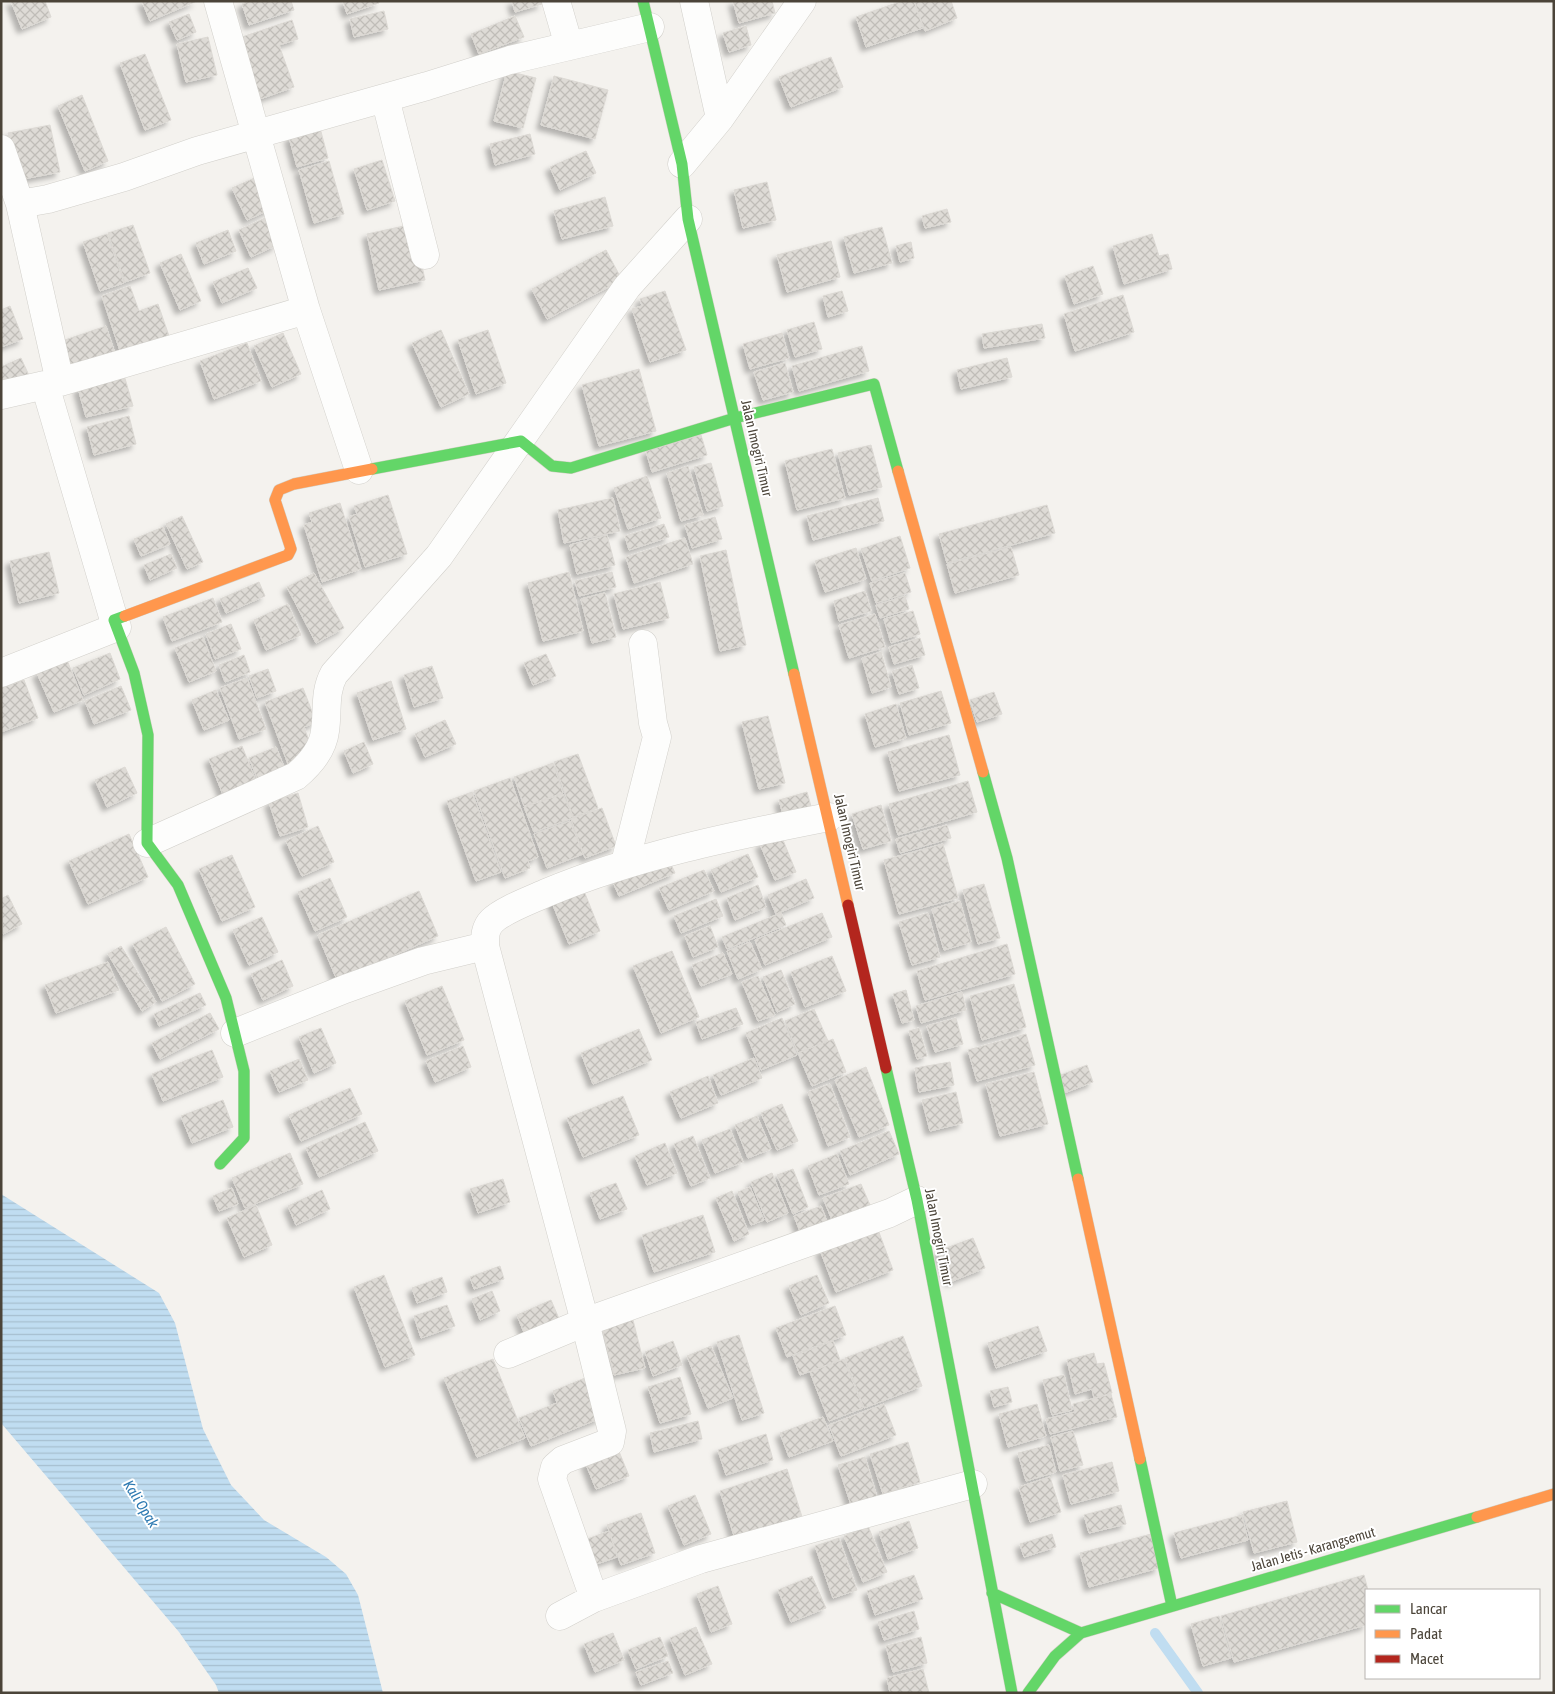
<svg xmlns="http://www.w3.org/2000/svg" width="1555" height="1694" viewBox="0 0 1555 1694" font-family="'Asap Condensed',sans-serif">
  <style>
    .water { fill: url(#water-rules) }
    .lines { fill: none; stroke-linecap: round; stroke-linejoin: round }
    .stream { stroke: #c0ddf1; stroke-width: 10 }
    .building { fill: url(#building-cross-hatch); stroke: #dcd9d4; filter: url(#shadow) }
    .street-casing { stroke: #d2d0cb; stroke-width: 29 }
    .fast-casing { stroke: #d3cfc5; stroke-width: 12 }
    .slow-casing { stroke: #d3cfc5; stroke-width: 12 }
    .jam-casing { stroke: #d3cfc5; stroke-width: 12 }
    .street { stroke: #fdfdfc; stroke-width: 28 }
    .fast { stroke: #63d668; stroke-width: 11 }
    .slow { stroke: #ff974d; stroke-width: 11 }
    .jam { stroke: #b3261e; stroke-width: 11 }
    .labels { text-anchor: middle; stroke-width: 4; stroke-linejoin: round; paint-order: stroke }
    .street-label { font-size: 14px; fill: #4b4439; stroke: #fff }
    .water-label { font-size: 15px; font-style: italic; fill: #2e7ab2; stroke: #fff }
  </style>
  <defs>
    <pattern id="water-rules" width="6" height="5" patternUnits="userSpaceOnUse" patternTransform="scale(1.25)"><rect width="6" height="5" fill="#c0ddf1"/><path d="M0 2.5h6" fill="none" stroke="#a6bfcf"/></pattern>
    <pattern id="building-cross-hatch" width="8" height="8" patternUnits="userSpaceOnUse" patternTransform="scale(1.25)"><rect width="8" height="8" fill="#dedbd6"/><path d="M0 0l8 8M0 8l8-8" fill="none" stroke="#c0bdb8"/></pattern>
    <filter id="shadow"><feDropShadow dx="-4.5" dy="4.5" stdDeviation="2.5" flood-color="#0004"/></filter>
  </defs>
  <rect width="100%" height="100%" fill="#f4f2ee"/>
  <!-- water -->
  <path class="water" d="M1 1194 159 1293 175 1323 203 1429 231 1485 264 1520 326 1557 346 1574 358 1595 383 1693H219L216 1685 179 1632 1 1423Z"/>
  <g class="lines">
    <!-- stream -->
    <path class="stream" d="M1155 1633 1198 1693"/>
  </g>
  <!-- building -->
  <path class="building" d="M11 1H45L51 17 22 29Z
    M142 1H197L150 21Z
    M250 1H291L294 10 249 25 242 4Z
    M343 1H379V3L347 14Z
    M512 1H541L542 4 515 12Z
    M733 1H772L775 13 739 23Z
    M902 1H914L923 28 866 47 856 17Z
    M914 1H951L957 18 925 31Z
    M384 11 388 29 354 37 350 19Z
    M189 14 196 32 177 40 169 22Z
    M515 16 524 37 479 54 471 34Z
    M292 20 298 39 279 45 294 87 260 99 239 38Z
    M746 26 751 45 729 52 723 33Z
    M208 37 217 75 186 82 177 44Z
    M145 54 171 120 145 130 120 63Z
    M831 57 843 87 791 107 779 77Z
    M507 71 536 78 523 128 494 121Z
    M554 76 608 90 595 139 541 125Z
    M82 95 108 161 85 171 58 106Z
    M50 125 60 172 18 180 8 133Z
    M320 128 328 158 297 167 289 137Z
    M530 134 535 154 495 165 490 144Z
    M586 151 596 173 560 190 550 167Z
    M382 160 395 201 367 210 354 169Z
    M329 161 344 214 314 223 299 170Z
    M259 176 273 208 247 220 232 188Z
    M767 182 776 220 743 228 734 190Z
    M605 197 613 226 562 239 554 211Z
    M947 209 951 222 925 228 922 216Z
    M265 218 277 245 251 257 239 230Z
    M413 224 425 280 379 290 367 234Z
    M133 225 150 273 125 282 108 233Z
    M882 227 892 263 854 273 844 237Z
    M228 230 236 251 204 264 196 243Z
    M107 234 124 283 100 291 83 242Z
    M1152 234 1159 256 1168 254 1172 269 1124 284 1113 246Z
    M831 241 840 277 787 292 777 255Z
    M911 242 914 258 900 262 896 246Z
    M606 250 622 280 547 319 532 289Z
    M181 254 201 301 180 310 160 263Z
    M1093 266 1103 294 1074 304 1065 276Z
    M248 268 257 288 222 303 213 282Z
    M130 286 139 311 158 304 169 336 120 351 102 296Z
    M665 291 686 350 650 362 632 309 642 306 640 299Z
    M842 291 848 311 828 317 823 296Z
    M1123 295 1134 332 1075 351 1064 314Z
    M10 306 23 339 1 347V310Z
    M814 322 822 349 795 357 787 330Z
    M1042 324 1045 338 984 348 982 334Z
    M106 326 116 356 63 373 53 344Z
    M441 330 469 394 441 407 412 343Z
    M488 330 506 383 476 394 458 340Z
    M283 333 301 374 272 387 254 346Z
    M782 333 789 358 750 369 743 344Z
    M247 343 261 381 214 399 200 361Z
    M862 346 869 371 799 391 792 366Z
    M21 358 32 382 1 387V367Z
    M1007 358 1012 377 961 389 957 370Z
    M785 363 793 392 763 400 754 372Z
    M639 369 656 431 599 446 582 385Z
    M124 375 133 406 86 417 78 388Z
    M129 416 136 444 94 455 87 427Z
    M701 435 707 455 652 472 646 451Z
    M871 445 882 487 849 495 838 453Z
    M832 449 845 498 797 510 785 461Z
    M711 463 723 506 707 511 694 467Z
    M688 466 703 515 681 521 667 473Z
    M647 476 661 518 628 529 614 488Z
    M388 495 407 554 365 567 349 517 357 514 354 506Z
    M613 498 620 531 564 543 558 510Z
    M878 498 884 521 813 540 807 516Z
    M340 503 361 569 322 582 304 525 312 522 309 513Z
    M1047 505 1055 533 947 563 939 534Z
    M182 516 203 562 187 569 166 524Z
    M715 517 722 539 692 548 685 525Z
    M664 524 669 537 629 550 625 536Z
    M163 527 170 544 141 556 134 539Z
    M607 535 615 565 577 574 570 545Z
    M900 536 910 568 872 581 861 549Z
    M685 538 693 564 634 583 626 557Z
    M1011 547 1019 575 955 593 947 564Z
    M856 548 866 579 825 592 815 561Z
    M726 550 746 645 720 651 700 556Z
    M49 552 59 593 19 603 10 561Z
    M171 554 177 568 150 580 144 565Z
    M569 572 583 631 543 641 528 583Z
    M612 572 616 587 579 596 575 581Z
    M314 573 344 628 316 643 287 587Z
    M905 573 911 592 876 603 870 583Z
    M259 582 265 596 226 613 220 599Z
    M660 582 669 618 623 629 614 594Z
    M865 591 871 611 839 621 834 601Z
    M605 593 616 637 592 643 581 599Z
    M905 596 909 609 880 618 876 605Z
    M213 598 222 622 172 641 163 617Z
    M288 604 301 635 266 650 254 620Z
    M913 611 920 634 891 643 884 619Z
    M875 614 885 647 849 658 839 625Z
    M231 624 241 649 215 659 206 634Z
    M203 637 216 671 189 682 175 648Z
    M920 638 925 655 894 664 889 647Z
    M881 652 891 687 872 693 862 658Z
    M110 653 120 679 84 695 73 668Z
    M546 654 556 676 533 685 524 663Z
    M244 655 250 672 225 682 219 665Z
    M67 660 83 700 54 712 37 673Z
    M912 665 919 688 899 694 892 671Z
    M432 666 443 698 414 707 404 675Z
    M268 669 276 691 257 698 249 676Z
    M247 678 266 729 239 739 220 688Z
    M24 680 38 718 1 732V688Z
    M391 681 406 729 373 740 357 693Z
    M121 686 131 710 94 724 85 701Z
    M303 688 316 722 304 727 314 754 288 764 265 702Z
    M216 690 229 720 204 730 192 700Z
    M941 691 951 723 909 735 900 703Z
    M994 692 1002 714 977 722 970 700Z
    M896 704 906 738 875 747 865 714Z
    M768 716 785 783 759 789 742 722Z
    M445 720 456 744 425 757 415 734Z
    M949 735 960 775 899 791 888 752Z
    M364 742 373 764 353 773 344 751Z
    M242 746 258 786 225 800 209 759Z
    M276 747 287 774 260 786 249 758Z
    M578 754 598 808 573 817 554 762Z
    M553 763 563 793 524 806 514 777Z
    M125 767 137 793 107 807 95 780Z
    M510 778 538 857 528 861 530 868 505 878 474 791Z
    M968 781 977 812 898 835 889 804Z
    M472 792 501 872 476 881 447 801Z
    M807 792 812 810 784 818 779 800Z
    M298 793 308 827 280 836 269 802Z
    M563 794 573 818 534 832 524 807Z
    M881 805 891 841 863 849 852 814Z
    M602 808 616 846 585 858 571 819Z
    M570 821 583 854 547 868 534 834Z
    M947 825 951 838 900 853 896 839Z
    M318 826 334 862 302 876 286 841Z
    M129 834 148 877 88 904 69 861Z
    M781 835 796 872 775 880 760 844Z
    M943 844 958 898 899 914 884 860Z
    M748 854 758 877 721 892 711 870Z
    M232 855 255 907 222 921 199 869Z
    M669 860 675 873 619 896 613 882Z
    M704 870 714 891 669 910 659 888Z
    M330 878 347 917 315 931 298 892Z
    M806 879 814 898 776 914 768 895Z
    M984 884 1000 938 978 944 963 890Z
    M758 885 766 907 735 920 727 898Z
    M582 886 600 931 569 944 550 898Z
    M419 891 438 936 337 980 318 935Z
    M8 895 22 924 3 934 1 899Z
    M716 899 723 916 681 933 674 916Z
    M960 901 971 942 944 950 932 909Z
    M781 913 786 925 727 949 722 937Z
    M822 913 832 937 765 965 755 940Z
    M928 913 940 957 912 965 899 922Z
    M262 917 278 952 249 965 233 930Z
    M710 926 718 947 693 957 685 936Z
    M166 927 195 984 162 1001 133 944Z
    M750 942 762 969 738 979 727 951Z
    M1007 944 1015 974 925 1000 917 971Z
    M121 946 156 1002 142 1011 108 954Z
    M672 951 699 1017 661 1033 633 966Z
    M723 953 732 974 701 986 692 965Z
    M832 956 846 991 805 1007 791 972Z
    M282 960 293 986 263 1000 251 974Z
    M108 962 119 990 56 1013 45 985Z
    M781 970 795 1004 777 1012 763 977Z
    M758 976 775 1015 758 1021 742 982Z
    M1014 984 1026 1027 982 1040 970 996Z
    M442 986 464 1040 427 1055 405 1001Z
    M906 990 914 1020 902 1023 893 994Z
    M962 992 966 1010 921 1023 916 1006Z
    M200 993 206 1005 159 1026 154 1014Z
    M736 1008 743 1024 702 1039 696 1022Z
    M814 1009 828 1041 798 1053 785 1021Z
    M210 1013 219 1029 160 1059 152 1043Z
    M782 1018 797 1055 761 1070 746 1033Z
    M956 1018 963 1044 935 1052 927 1026Z
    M321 1028 336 1063 314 1073 299 1037Z
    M919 1028 927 1056 917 1059 909 1031Z
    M639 1029 652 1060 593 1084 581 1053Z
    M1026 1034 1035 1065 977 1081 968 1050Z
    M833 1039 846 1072 812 1086 798 1053Z
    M463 1046 471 1067 435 1082 426 1061Z
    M212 1050 223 1077 163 1101 152 1074Z
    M754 1058 762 1078 721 1095 713 1075Z
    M299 1059 308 1080 279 1092 270 1071Z
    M950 1062 954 1085 919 1092 915 1068Z
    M1087 1065 1093 1082 1064 1093 1058 1076Z
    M866 1067 889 1125 859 1137 835 1080Z
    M1034 1072 1048 1124 1000 1136 986 1084Z
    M708 1076 718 1103 681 1118 670 1092Z
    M830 1084 850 1137 828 1146 808 1092Z
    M350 1088 362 1114 301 1141 289 1115Z
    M956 1092 963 1123 930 1131 922 1100Z
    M623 1096 639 1135 583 1157 567 1118Z
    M223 1100 233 1127 192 1143 181 1116Z
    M782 1104 798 1141 777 1150 761 1113Z
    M757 1116 771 1149 748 1158 735 1125Z
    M365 1122 378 1151 319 1177 306 1148Z
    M730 1129 743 1162 715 1173 702 1140Z
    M889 1131 899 1154 850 1175 840 1151Z
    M693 1136 710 1178 691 1186 674 1144Z
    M665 1143 677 1173 647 1185 635 1156Z
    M290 1153 303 1184 245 1208 232 1178Z
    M837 1154 849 1184 819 1195 808 1166Z
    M793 1169 808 1207 793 1214 777 1175Z
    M772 1173 788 1213 767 1222 751 1182Z
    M503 1179 510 1202 478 1213 470 1189Z
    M616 1183 627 1209 600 1219 590 1193Z
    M861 1184 870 1205 832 1220 823 1198Z
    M750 1187 764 1220 751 1225 738 1192Z
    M232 1188 238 1204 219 1211 213 1196Z
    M322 1190 330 1209 296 1225 288 1206Z
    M732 1191 749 1234 734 1241 716 1198Z
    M256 1205 272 1245 244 1257 227 1218Z
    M821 1206 828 1224 801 1234 794 1216Z
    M703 1215 715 1252 654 1272 642 1235Z
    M877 1227 893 1270 836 1292 820 1250Z
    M973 1238 985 1268 950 1282 938 1251Z
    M500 1266 504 1279 474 1289 470 1277Z
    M384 1275 415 1355 385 1367 354 1287Z
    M817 1275 829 1303 801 1315 789 1286Z
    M442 1277 447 1292 417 1303 412 1288Z
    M492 1291 500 1311 480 1320 472 1299Z
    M551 1300 560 1321 525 1335 517 1315Z
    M447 1305 455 1326 421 1338 414 1316Z
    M835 1306 846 1335 787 1357 776 1328Z
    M633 1320 645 1368 614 1375 602 1328Z
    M1038 1326 1047 1351 996 1368 988 1343Z
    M739 1335 764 1413 742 1420 717 1342Z
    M903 1336 922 1386 864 1408 845 1358Z
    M673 1341 682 1365 653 1376 645 1352Z
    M833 1341 840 1360 800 1375 793 1356Z
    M711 1346 733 1398 708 1408 687 1356Z
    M1094 1353 1097 1364 1104 1363 1112 1393 1094 1398 1092 1389 1075 1394 1067 1360Z
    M493 1359 525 1438 477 1457 444 1378Z
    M844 1359 863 1408 829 1421 810 1372Z
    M1064 1375 1072 1410 1052 1415 1043 1380Z
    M680 1377 691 1414 660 1423 648 1387Z
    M585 1378 601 1418 531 1446 519 1418 557 1403 553 1391Z
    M1008 1387 1012 1402 994 1407 990 1391Z
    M1111 1394 1117 1417 1050 1434 1046 1419 1075 1412 1073 1404Z
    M884 1404 896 1435 841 1456 829 1425Z
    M1037 1404 1046 1436 1008 1447 999 1414Z
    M823 1417 833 1441 789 1457 780 1433Z
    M698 1421 702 1439 654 1452 650 1433Z
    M1073 1431 1083 1465 1060 1471 1051 1437Z
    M766 1434 773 1460 726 1475 718 1450Z
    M908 1442 920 1482 883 1494 870 1454Z
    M1049 1445 1056 1472 1026 1481 1018 1453Z
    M618 1449 629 1476 596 1489 585 1462Z
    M865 1457 877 1497 851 1505 838 1465Z
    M1112 1462 1119 1491 1071 1504 1063 1475Z
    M787 1469 803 1520 736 1542 720 1491Z
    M1050 1477 1061 1512 1030 1522 1019 1487Z
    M695 1495 711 1534 684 1545 668 1506Z
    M1287 1501 1297 1542 1254 1553 1243 1512Z
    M1121 1505 1126 1524 1089 1533 1084 1515Z
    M641 1513 655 1553 621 1565 607 1525Z
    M1242 1515 1248 1540 1181 1558 1174 1533Z
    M909 1521 918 1548 888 1559 879 1532Z
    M868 1526 887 1572 863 1582 844 1536Z
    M609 1531 617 1557 588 1567 579 1542Z
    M1052 1534 1056 1547 1024 1557 1020 1544Z
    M1151 1534 1159 1568 1089 1587 1080 1553Z
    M839 1538 857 1590 833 1598 815 1546Z
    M914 1575 923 1599 875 1615 867 1591Z
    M1364 1575 1368 1590 1366 1625 1234 1662 1221 1616Z
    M812 1576 826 1608 791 1622 778 1590Z
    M718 1586 732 1624 711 1632 697 1594Z
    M914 1611 919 1629 884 1640 878 1622Z
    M1219 1616 1231 1658 1203 1666 1191 1624Z
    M696 1627 712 1664 685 1675 670 1638Z
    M613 1633 624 1660 595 1672 584 1644Z
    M660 1637 668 1656 636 1669 628 1650Z
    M921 1637 927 1663 893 1672 886 1646Z
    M668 1661 673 1673 641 1685 636 1672Z
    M923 1669 929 1693H890L887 1678Z"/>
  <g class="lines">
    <!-- street casing -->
    <g class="street-casing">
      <path id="street" d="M218 1 306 310 359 470
        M556 1 569 46
        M694 1 720 118
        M385 98 425 255
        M1 149 20 204 60 382 45 385 114 620
        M682 164 720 118 802 1
        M20 204 48 199 124 177 197 151 427 86 510 60 650 27
        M60 382 306 310
        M1 395 45 385
        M1 673 117 627
        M147 843 296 776C309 765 323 749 325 731 328 711 324 692 334 674L439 556 627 287 688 219
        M625 863 657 737 653 723 643 644
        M235 1033 345 989 423 961 485 946
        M508 1354 585 1322 485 946C485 936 485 928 492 921 503 910 531 900 546 893 637 855 732 836 829 817
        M594 1598 552 1479 555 1467 563 1460 610 1442 612 1431 585 1322 890 1213 917 1200
        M560 1616 594 1598 701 1559 973 1484"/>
    </g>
    <!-- fast casing -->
    <g class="fast-casing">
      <path id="fast" d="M643 1 682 164 688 219 794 674
        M372 469 521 441 552 466 571 468 735 418 874 384 898 471
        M125 616 114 620 134 673 148 735 147 843 178 885 226 998 244 1071V1138L220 1164
        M983 772 1007 858 1078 1179
        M886 1068 917 1200 1012 1693
        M1140 1459 1172 1606
        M992 1593 1081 1633
        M1028 1693 1055 1656 1081 1633 1477 1517"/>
    </g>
    <!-- slow casing -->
    <g class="slow-casing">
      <path id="slow" d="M898 471 983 772
        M125 616 288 555 291 549 275 500 279 490 294 484 372 469
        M794 674 848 905
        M1078 1179 1140 1459
        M1477 1517 1554 1494"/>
    </g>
    <!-- jam casing -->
    <g class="jam-casing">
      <path id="jam" d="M848 905 886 1068"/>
    </g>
    <!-- street -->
    <use href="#street" class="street"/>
    <!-- fast -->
    <use href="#fast" class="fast"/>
    <!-- slow -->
    <use href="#slow" class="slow"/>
    <!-- jam -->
    <use href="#jam" class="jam"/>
  </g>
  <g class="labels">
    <!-- street labels -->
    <g class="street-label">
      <text transform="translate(757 448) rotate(77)" y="5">Jalan Imogiri Timur</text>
      <text transform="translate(850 842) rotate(77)" y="5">Jalan Imogiri Timur</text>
      <text transform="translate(939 1237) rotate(79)" y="5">Jalan Imogiri Timur</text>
      <text transform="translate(1313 1549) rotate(-16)" y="5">Jalan Jetis - Karangsemut</text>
    </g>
    <!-- water labels -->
    <g class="water-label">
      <text transform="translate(141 1504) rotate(58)" y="5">Kali Opak</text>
    </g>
  </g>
  <!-- border -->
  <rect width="1555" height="1694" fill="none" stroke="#4b4439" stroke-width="5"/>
  <!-- legend -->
  <rect x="1365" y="1589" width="175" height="90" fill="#ffffff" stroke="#b7b4b0"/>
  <rect x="1375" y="1605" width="25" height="8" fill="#63d668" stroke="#b7b4b0"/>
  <text x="1410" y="1614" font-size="15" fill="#4b4439">Lancar</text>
  <rect x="1375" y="1630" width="25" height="8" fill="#ff974d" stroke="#b7b4b0"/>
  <text x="1410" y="1639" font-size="15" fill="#4b4439">Padat</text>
  <rect x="1375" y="1655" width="25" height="8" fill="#b3261e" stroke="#b7b4b0"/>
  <text x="1410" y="1664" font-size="15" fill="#4b4439">Macet</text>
</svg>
